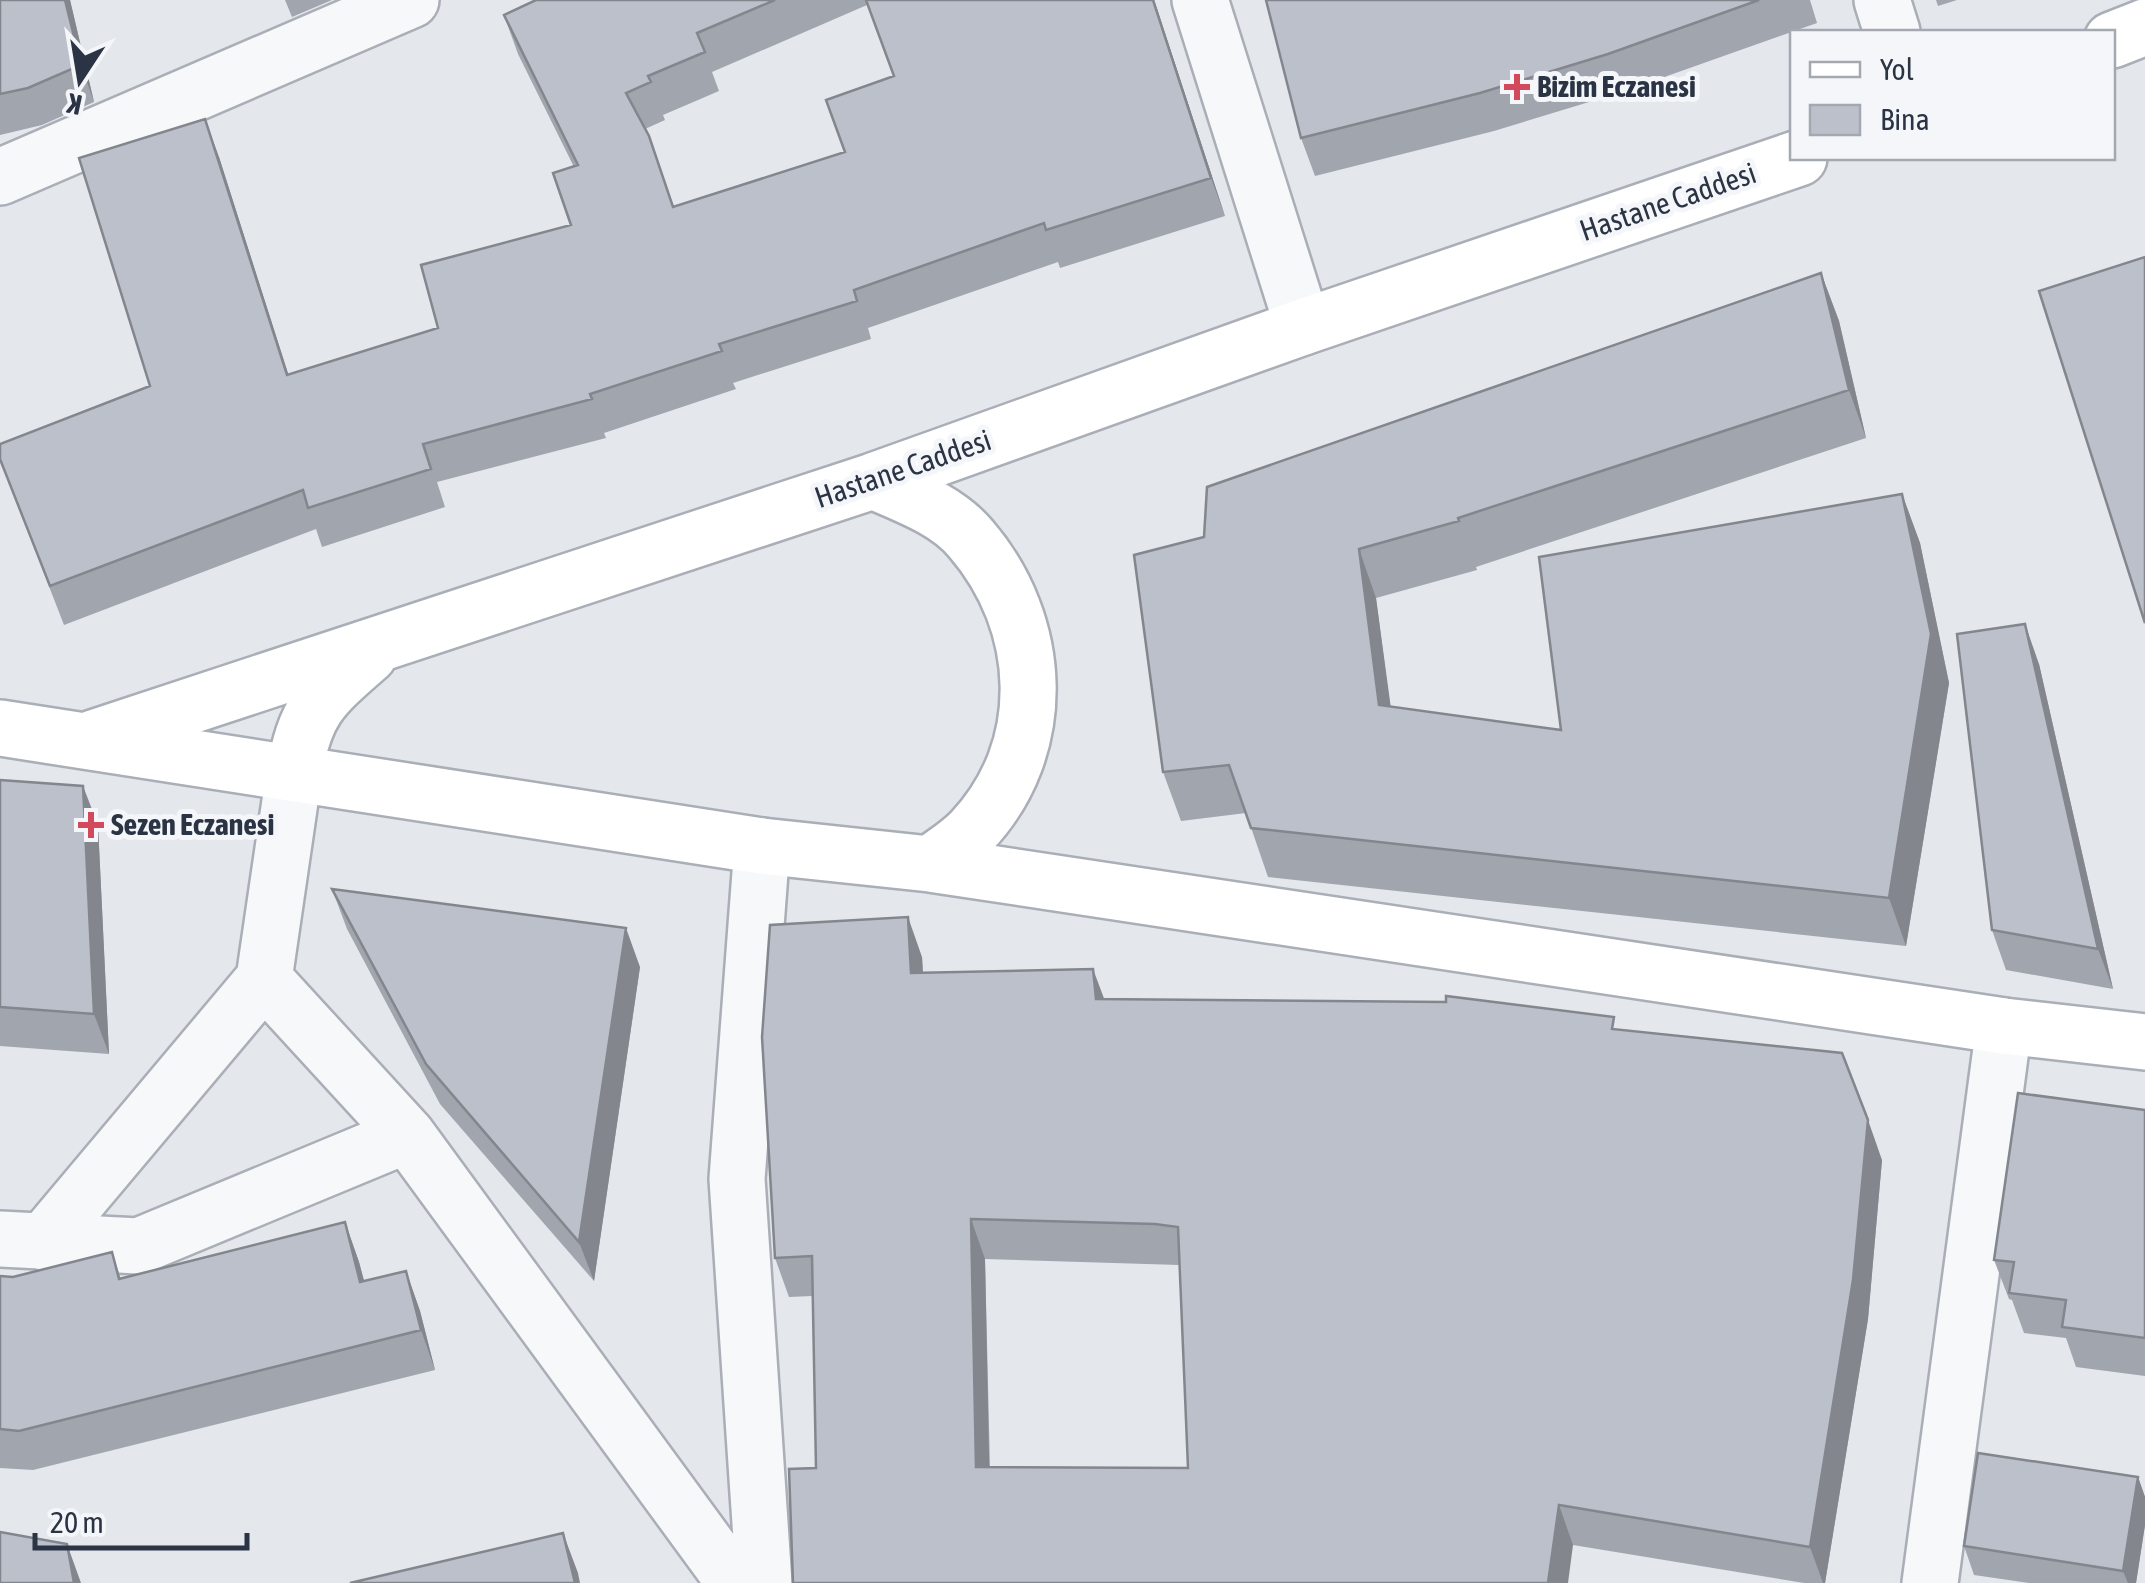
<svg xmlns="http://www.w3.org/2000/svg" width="2145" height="1583" viewBox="0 0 2145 1583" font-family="'Asap Condensed',sans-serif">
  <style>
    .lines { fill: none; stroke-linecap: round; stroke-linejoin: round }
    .street-casing { stroke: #a9aeb7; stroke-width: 60 }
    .secondary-casing { stroke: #a9aeb7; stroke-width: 60 }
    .street { stroke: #f7f8fa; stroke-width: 55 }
    .secondary { stroke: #fff; stroke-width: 55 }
    .wall { fill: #a1a5ae; fill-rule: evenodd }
    .shaded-wall { fill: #83868d }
    .building { fill: #bbc0ca; stroke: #83868d; stroke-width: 2.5; fill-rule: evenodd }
    .poi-dot { fill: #d1495b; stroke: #f4f6f9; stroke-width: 4 }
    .labels { text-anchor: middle; stroke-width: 10; stroke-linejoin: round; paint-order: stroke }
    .poi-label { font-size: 30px; font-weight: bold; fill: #2b3445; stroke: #f4f6f9; text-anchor: start }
    .street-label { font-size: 30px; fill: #2b3445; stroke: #f4f6f9 }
  </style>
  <rect width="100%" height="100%" fill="#e4e7ec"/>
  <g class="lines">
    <!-- street casing -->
    <g class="street-casing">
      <path id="street" d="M1200 0 1303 327
        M1882 0 1892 32
        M0 177 411 0
        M294 774 264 979 407 1135 735 1583
        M762 846 737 1179 764 1583
        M0 1239 139 1246 407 1135
        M43 1242 264 979
        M1930 1583 2004 1026"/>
    </g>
    <!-- secondary casing -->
    <g class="secondary-casing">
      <path id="secondary" d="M2112 40 2145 27
        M873 481C907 496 947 510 971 539 1044 624 1050 748 972 831 960 844 943 854 930 864
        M0 728 762 846 930 864 2004 1026 2145 1042
        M93 738 873 481 1303 327 1799 158
        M294 774C305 709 321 697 369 655"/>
    </g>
    <!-- street -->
    <use href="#street" class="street"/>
    <!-- secondary -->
    <use href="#secondary" class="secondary"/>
  </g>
  <!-- wall -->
  <path class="wall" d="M0 0H70L94 102 42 125 0 135Z
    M285 0H332L292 17Z
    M536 0H1154L1225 216 1060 268 1058 262 868 328 871 339 733 383 736 389 604 433 606 438 437 482 445 507 322 547 316 529 64 625 0 460 150 386 219 157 288 375 438 328 571 225 574 167 518 54 504 15ZM867 5 894 76 845 152 674 207 645 129 665 120 663 115 719 91 712 72Z
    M1266 0H1810L1817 23 1622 92 1494 131 1315 176 1301 138Z
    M1936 0H1957L1938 6Z
    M1821 273 1839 321 1866 438 1476 567 1477 570 1376 598 1390 706 1561 730 1902 494 1920 543 1949 683 1906 946 1268 877 1246 813 1181 821 1163 772 1204 537Z
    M2039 664 2113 989 2006 970 1992 930Z
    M0 780 98 825 109 1054 0 1046Z
    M332 889 640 967 594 1281 440 1104 347 929Z
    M922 957 923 973 1105 999 1619 1030 1882 1160 1868 1319 1825 1583H1804L1573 1545 816 1468 812 1296 789 1297 775 1258ZM985 1259 1179 1265 1188 1468 990 1467Z
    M2145 1110V1376L2076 1367 2066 1338 2024 1333 2012 1300 2009 1299 1994 1260Z
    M345 1222 359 1262 364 1281 406 1271 420 1311 435 1370 33 1470 0 1468V1276L13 1277 112 1252 121 1279Z
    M2138 1477 2145 1497V1525L2136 1583H2029L1974 1575 1964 1546Z"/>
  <!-- shaded-wall -->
  <path class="shaded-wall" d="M65 0H70L94 102 81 65Z
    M1153 0H1154L1225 216 1211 178Z
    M205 119 219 157 301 414 287 375Z
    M1821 273 1839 321 1866 438 1849 390Z
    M1902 494 1920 543 1949 683 1906 946 1889 898Z
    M1359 549 1376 598 1397 753 1379 705Z
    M2025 624 2039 664 2113 989 2098 949Z
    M83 786 98 825 109 1054 94 1014Z
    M908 917 922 957 925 1013 911 973Z
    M626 928 640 967 594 1281 579 1242Z
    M1093 969 1108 1009 1096 999Z
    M1868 1120 1882 1160 1868 1319 1825 1583H1823L1810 1547Z
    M971 1219 985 1259 990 1506 976 1467Z
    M345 1222 359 1262 375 1322 360 1282Z
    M406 1271 420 1311 435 1370 421 1330Z
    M2138 1477 2145 1497V1525L2136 1583H2128L2123 1571Z
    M1559 1505 1573 1545 1568 1583H1548Z
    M563 1533 578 1573 580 1583H575Z
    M67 1544 81 1583H74Z"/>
  <!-- building -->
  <path class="building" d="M0 0H65L81 65 28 88 0 94Z
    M536 0H775L697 33 705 52 648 76 651 82 626 93 649 136 673 207 845 152 826 100 894 76 866 0H1153L1211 178 1046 230 1044 223 854 290 857 301 719 344 722 351 590 394 592 399 423 444 431 469 308 508 303 490 50 586 0 459V444L150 386 79 158 205 119 287 375 438 328 421 265 571 225 553 173 578 165 504 15Z
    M1266 0H1759L1608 54 1480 93 1301 138Z
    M2145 257V623L2039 291Z
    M1821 273 1849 390 1458 518 1459 521 1359 549 1379 705 1561 730 1539 557 1902 494 1931 634 1889 898 1251 828 1229 765 1163 772 1134 555 1204 537 1207 487Z
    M2025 624 2098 949 1992 930 1957 634Z
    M0 780 83 786 94 1014 0 1007Z
    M332 889 626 928 579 1242 426 1064Z
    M908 917 911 973 1093 969 1096 999 1446 1002V996L1614 1017 1612 1029 1842 1053 1868 1120 1853 1280 1810 1547 1559 1505 1548 1583H793L789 1469 816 1468 812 1256 775 1258 762 1037 770 925ZM971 1219 1155 1224 1178 1227 1188 1468 976 1467Z
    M2018 1093 2145 1110V1338L2062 1327 2066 1300 2009 1293 2014 1262 1994 1260Z
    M345 1222 360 1282 406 1271 421 1330 19 1431 0 1429V1276L13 1277 112 1252 119 1279Z
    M1978 1453 2138 1477 2123 1571 1964 1546Z
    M0 1532 67 1544 74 1583H0Z
    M563 1533 575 1583H350Z"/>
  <!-- markers -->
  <g class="poi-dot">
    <path d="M1512 72h10v10h10v10h-10v10h-10v-10h-10v-10h10z"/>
    <path d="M86 810h10v10h10v10h-10v10h-10v-10h-10v-10h10z"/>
  </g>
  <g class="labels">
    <!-- poi labels -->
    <g class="poi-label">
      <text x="1537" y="97">Bizim Eczanesi</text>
      <text x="111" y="835">Sezen Eczanesi</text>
    </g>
    <!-- street labels -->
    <g class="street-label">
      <text transform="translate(1668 202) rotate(-19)" y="10">Hastane Caddesi</text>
      <text transform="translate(903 469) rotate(-19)" y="10">Hastane Caddesi</text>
    </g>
  </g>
  <!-- legend -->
  <rect x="1790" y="30" width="325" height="130" fill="#f4f6f9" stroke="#a4a8b1" stroke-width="2.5"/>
  <rect x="1810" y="62" width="50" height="15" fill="#ffffff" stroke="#a4a8b1" stroke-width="2.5"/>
  <text x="1880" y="80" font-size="30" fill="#2b3445">Yol</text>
  <rect x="1810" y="105" width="50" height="30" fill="#bbc0ca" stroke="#a4a8b1" stroke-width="2.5"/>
  <text x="1880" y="130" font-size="30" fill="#2b3445">Bina</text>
  <!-- north arrow -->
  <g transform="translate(80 80) rotate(192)" stroke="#f4f6f9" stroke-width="8" paint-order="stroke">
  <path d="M0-8L18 38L0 25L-18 38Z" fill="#2b3445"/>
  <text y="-15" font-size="28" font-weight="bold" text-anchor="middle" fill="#2b3445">K</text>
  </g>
  <!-- scale -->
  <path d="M35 1533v15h212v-15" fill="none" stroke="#2b3445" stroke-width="5"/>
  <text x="50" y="1533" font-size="30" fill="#2b3445" stroke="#f4f6f9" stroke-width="8" paint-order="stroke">20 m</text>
</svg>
